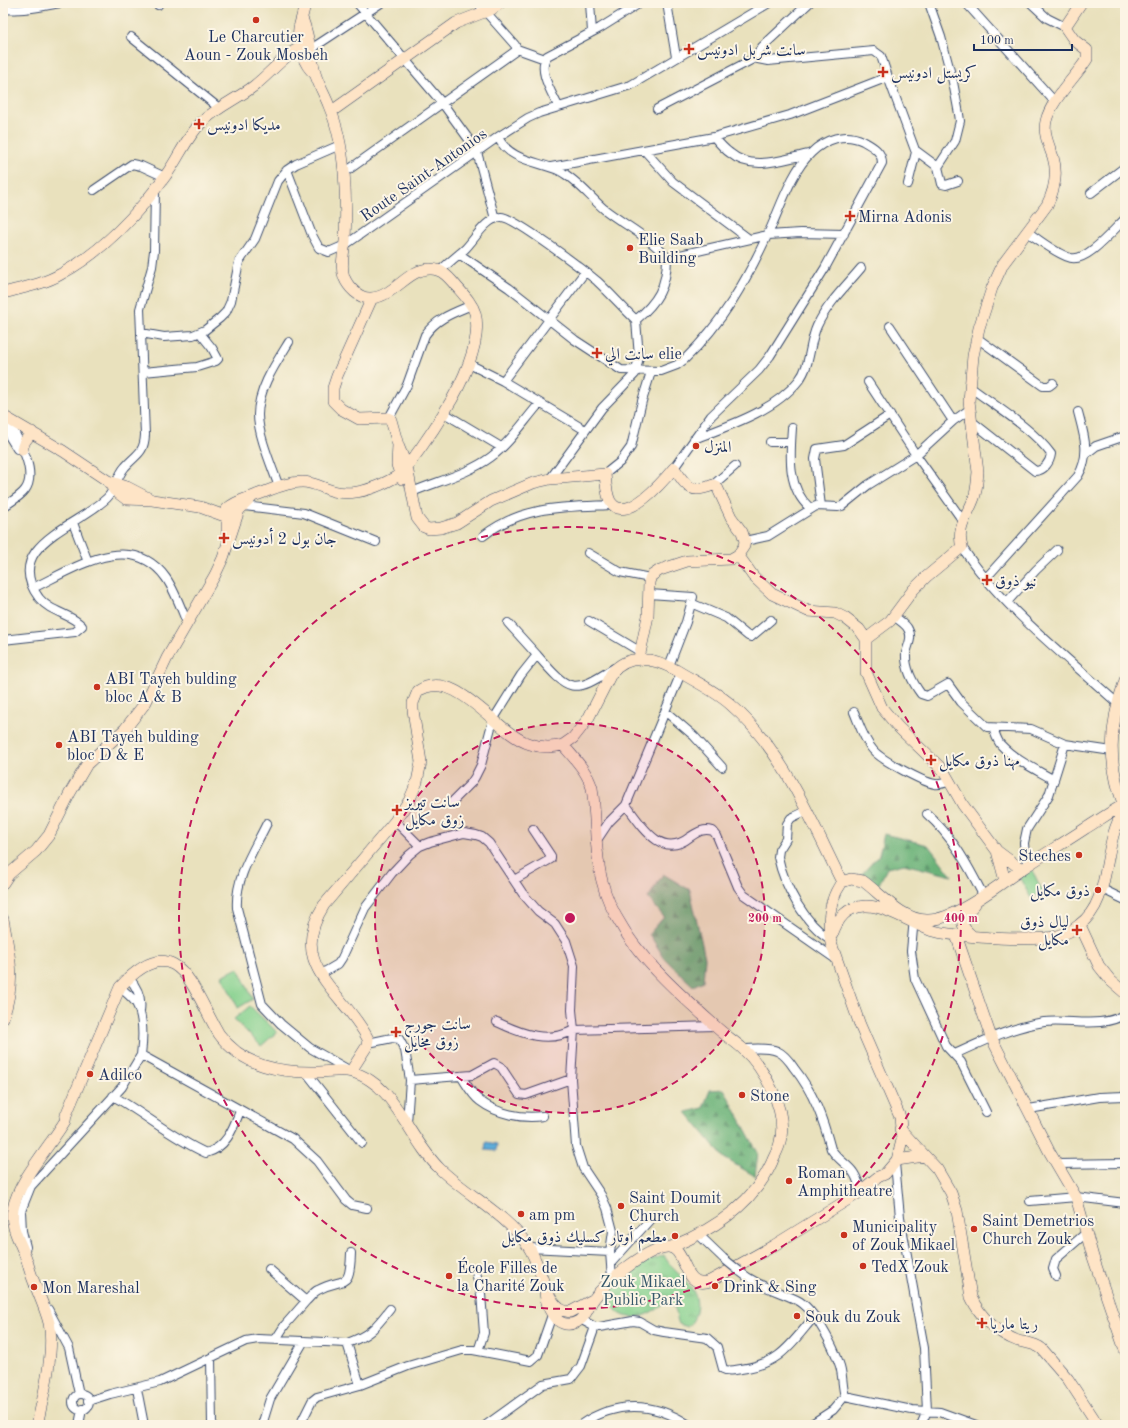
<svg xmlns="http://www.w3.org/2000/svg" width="1128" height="1428" viewBox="0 0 1128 1428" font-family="'Old Standard TT',Amiri,serif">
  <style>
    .grass { fill: url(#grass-tufts); stroke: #508076 }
    .forest { fill: url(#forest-firs); stroke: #43706b }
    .garden { fill: #84d08d; stroke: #508076 }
    .water { fill: #5facd8; stroke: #3d6e9b }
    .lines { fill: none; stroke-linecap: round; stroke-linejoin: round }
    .street-casing { stroke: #3a4a6c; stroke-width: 10 }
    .secondary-casing { stroke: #3a4a6c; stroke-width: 12 }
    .street { stroke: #fff; stroke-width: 8 }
    .secondary { stroke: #fee4c6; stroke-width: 11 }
    .street-bridge-casing { stroke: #3a4a6c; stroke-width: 10; stroke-linecap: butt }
    .street-bridge { stroke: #fff; stroke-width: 8 }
    .ring { fill: none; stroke: #c2185b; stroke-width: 2; stroke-dasharray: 7 5 }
    .poi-dot { fill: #c8321e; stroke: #fcf5e5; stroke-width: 1.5 }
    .labels { text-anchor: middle; stroke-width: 4; stroke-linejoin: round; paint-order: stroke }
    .poi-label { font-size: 16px; fill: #1b2f5e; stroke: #fcf5e5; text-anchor: start }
    .street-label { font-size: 16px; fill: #1b2f5e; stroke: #fcf5e5 }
    .park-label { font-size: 16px; fill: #35576a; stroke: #fcf5e5 }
    .centre { fill: #c2185b; stroke: #fcf5e5; stroke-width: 2 }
    .ring-label { font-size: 12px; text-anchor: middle; font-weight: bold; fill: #c2185b; stroke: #fcf5e5; stroke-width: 4; stroke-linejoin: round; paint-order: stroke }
  </style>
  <defs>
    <pattern id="grass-tufts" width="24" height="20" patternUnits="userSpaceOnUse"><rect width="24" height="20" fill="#84d08d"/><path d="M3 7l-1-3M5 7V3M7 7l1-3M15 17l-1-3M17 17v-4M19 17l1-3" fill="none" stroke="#6ba976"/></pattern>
    <pattern id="forest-firs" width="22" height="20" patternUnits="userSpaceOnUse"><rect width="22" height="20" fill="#6bb278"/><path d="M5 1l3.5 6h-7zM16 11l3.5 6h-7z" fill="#579166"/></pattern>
  </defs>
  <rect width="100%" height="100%" fill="#fcf5e5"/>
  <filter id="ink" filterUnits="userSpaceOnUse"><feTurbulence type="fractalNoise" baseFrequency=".025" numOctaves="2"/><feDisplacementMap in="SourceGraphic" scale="8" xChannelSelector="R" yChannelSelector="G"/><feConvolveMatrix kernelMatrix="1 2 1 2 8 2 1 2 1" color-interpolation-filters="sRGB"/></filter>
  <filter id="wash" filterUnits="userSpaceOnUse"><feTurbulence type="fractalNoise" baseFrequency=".012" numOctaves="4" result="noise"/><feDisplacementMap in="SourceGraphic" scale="16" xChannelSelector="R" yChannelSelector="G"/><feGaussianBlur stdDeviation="0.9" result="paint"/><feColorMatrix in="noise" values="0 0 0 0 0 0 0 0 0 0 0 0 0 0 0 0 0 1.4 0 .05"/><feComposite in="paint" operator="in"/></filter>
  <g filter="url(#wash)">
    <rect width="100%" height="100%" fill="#e9e1bd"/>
    <!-- grass -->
    <path class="grass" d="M664 1255C673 1275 702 1286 696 1311 694 1319 693 1322 687 1327L679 1324C675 1316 679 1305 666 1303 656 1308 647 1317 635 1317 616 1319 602 1298 616 1282 628 1268 647 1261 664 1255Z"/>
    <!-- forest -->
    <path class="forest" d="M884 834 928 845 952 876 904 864 887 868 878 886 861 875 879 855Z
      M663 874 690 890 705 958 703 981 693 986 665 959 649 934 664 917 648 898Z
      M724 1089 758 1153 755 1176 724 1158 686 1112 703 1108 710 1090Z"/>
    <!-- garden -->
    <path class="garden" d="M1032 870 1043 892 1031 898 1019 877Z
      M238 968 253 999 238 1008 222 976Z
      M250 1006 277 1032 261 1046 234 1019Z"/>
    <!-- water -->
    <path class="water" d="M486 1142 497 1144 496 1151 485 1150Z
      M648 1283a7 7 0 1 1 14 0a7 7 0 1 1-14 0Z"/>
  </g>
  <g filter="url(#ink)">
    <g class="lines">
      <!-- street casing -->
      <g class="street-casing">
        <path id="street" d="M155 3 158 5
          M357 3 443 104 470 141 477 152 495 219
          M590 3 592 32
          M667 3 676 57
          M929 3 941 37 953 82 959 114 960 121 955 141 938 167 942 184 946 185 958 181
          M966 3 1055 102
          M1031 3 1047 18 1065 27
          M3 8C17 13 46 5 61 3
          M131 37 219 108
          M517 49 545 59
          M311 51 317 45 381 3
          M888 77 915 150 938 167
          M558 106C552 93 537 70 547 56L600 28 640 3
          M657 109 757 57
          M498 137 528 118 539 113 631 85 769 3
          M714 137C719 143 724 149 730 153 752 172 784 159 809 154
          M645 151 673 182 749 239
          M551 167 714 137 790 115 888 77 881 56 874 51 768 61 758 59 757 54 762 47 809 3
          M287 170 312 235 319 248 329 252 345 245 358 236 498 137C509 161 538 161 560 171 577 180 590 197 604 209 623 224 646 235 663 253L667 258C667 287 657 302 636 320L639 357 635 374 602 408 550 479
          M344 173 517 50 515 45 478 3
          M908 184 916 152
          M94 190 132 164 141 166 165 177
          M155 190 154 251 152 267 140 309 141 333 164 337 193 335 205 330 220 318 226 312 231 301 239 262 255 239 278 181 287 170 296 164 340 145
          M1091 193 1125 167
          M1027 232C1040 240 1056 254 1071 258 1087 262 1113 230 1125 219
          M459 254 509 288 575 340 621 370 661 371 677 365 685 359C723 322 745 283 767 236 779 212 791 171 811 153 825 139 845 132 863 141 872 146 882 151 882 163L825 268 770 356 759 370 711 416 674 468
          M667 258 768 235 801 233 844 234
          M440 271C448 263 457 256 465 249 475 239 486 218 501 217 513 216 585 271 597 281 611 294 623 308 636 320
          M890 326 953 421
          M977 338 1043 386H1049L1053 383
          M469 364 503 381
          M143 372 197 367 216 361 218 359 212 348 200 333
          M868 382 916 455 963 521
          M970 387C995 406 1033 429 1051 454 1050 462 1044 471 1035 471L970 420
          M444 413 501 447
          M389 418 407 385 425 335C437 318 453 313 472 305
          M3 426 17 449
          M792 428C790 456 787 488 810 508
          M585 430 503 381 585 272
          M694 439C728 426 775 411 799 380 811 365 809 343 817 326 827 304 846 286 861 268
          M770 442H791
          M1087 453 1096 446 1125 436
          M605 474 620 462 631 447 642 401 651 372
          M713 485 735 466
          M279 487C272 467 258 435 258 415 258 389 276 363 289 342
          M412 492C438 481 468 474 491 457 510 443 524 421 539 404
          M244 506 304 513 376 542
          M821 506 815 459 817 449 844 445 890 415
          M3 507C10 502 20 497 25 490 39 471 16 436 7 419
          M73 523 88 562
          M483 536C523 505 565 507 613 505
          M745 541 768 536 816 506 838 507 842 506 868 485 916 455 953 421 970 409
          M962 547C1001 607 1066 656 1118 704
          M588 553 620 572 650 578
          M986 578 1078 476C1091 454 1084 435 1078 412
          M33 588C73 569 131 529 166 578 175 591 181 608 187 623
          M649 594 693 597 686 622 669 666
          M1008 601 1036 570 1057 550
          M693 604 726 618 748 636 751 637 771 620
          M894 616C898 620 906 624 908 629 913 637 908 645 906 653 905 668 913 683 921 694L927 696 948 684 961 702 987 727 1031 729 1065 744 1112 751
          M589 621 641 652
          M508 623 537 655
          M3 640 75 632 82 626C70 613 51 613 39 598 1 546 78 526 107 498 116 489 117 476 125 467 136 454 144 454 145 435L141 333
          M666 712 694 736 722 767
          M854 712C859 724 864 740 873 750 881 760 923 782 935 784 940 785 945 783 950 781
          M993 728C995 733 997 741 1001 745 1015 760 1037 770 1054 780
          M451 803 471 783 475 777 481 765 493 720 521 675 537 655C569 692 573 695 614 668
          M626 805C642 826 661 860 690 837 698 832 703 828 713 831L717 836 738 887 744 895 837 960
          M806 811 791 818 787 824 786 839 779 850 778 857C784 886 805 924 830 939
          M927 814C952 836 968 865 983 895
          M395 821 420 846
          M267 823C254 850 235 877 237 908L262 1004 281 1024 310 1048 349 1070
          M597 840 609 822 626 805 681 673
          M1028 865 1025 855 1024 843 1027 829 1049 795 1065 744
          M514 880 551 859V856L533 829
          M1102 889 1125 900
          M914 918 911 951 915 979 946 1046 961 1062 986 1112
          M321 974 338 964 342 958 365 908 392 873 409 855 420 846 430 842 464 833 476 835 482 837 489 843 523 894 538 911 555 924 566 941 574 966 572 1010 574 1030C548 1044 522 1034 497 1022
          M129 978C138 988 142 998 140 1011
          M120 987C125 992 132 997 136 1003 144 1017 143 1039 141 1055L293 1139 317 1161 346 1200 352 1205 367 1208
          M368 1043 392 1038 399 1039 405 1050 410 1080
          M743 1049C754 1049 767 1047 777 1051 784 1054 790 1062 794 1068 814 1093 823 1119 831 1149 843 1167 856 1165 860 1191
          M955 1054C983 1041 1012 1027 1044 1022 1069 1019 1103 1029 1125 1014
          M306 1072 362 1143
          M461 1076C467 1085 472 1095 480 1101 497 1114 522 1119 543 1116
          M571 1079 576 1146 583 1168 601 1195 607 1208 613 1231 610 1252 612 1278
          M113 1096C145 1114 172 1138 206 1153 226 1148 233 1129 240 1111
          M1029 1109 1099 1097 1125 1096
          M407 1123 410 1080 472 1075 494 1063 501 1067 519 1094 526 1095 571 1079 574 1030 715 1026
          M895 1163 900 1217 924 1348 927 1411 921 1425
          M1057 1164 1125 1163
          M1030 1201 1076 1197 1125 1203
          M699 1235 723 1258
          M26 1247 22 1231 21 1211 31 1186 122 1087 141 1055
          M529 1248 610 1252
          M611 1263 655 1214
          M269 1269 306 1301 285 1325 276 1339
          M739 1271C757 1286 776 1290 797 1300 814 1308 834 1347 840 1366 843 1376 842 1386 845 1396L912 1410 940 1412 976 1425
          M476 1272 481 1294 484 1333 478 1351
          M1056 1276 1053 1269 1056 1259 1086 1233
          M306 1301C310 1298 313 1292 318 1290 343 1276 350 1292 351 1253
          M48 1309 69 1348 79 1394
          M580 1319 595 1327H599L633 1321 640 1322 654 1330 664 1332 707 1338 717 1347 723 1369C728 1372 735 1370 741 1369 780 1364 790 1345 814 1317
          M347 1343C369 1336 376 1327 390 1309
          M211 1358 212 1425
          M137 1389 144 1425
          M73 1402a8 8 0 1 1 16 0a8 8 0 1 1-16 0Z
          M88 1401 110 1394 160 1382 246 1341 258 1339 347 1343 360 1385
          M79 1425 82 1409
          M262 1425 270 1399 304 1341
          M300 1425 312 1401 317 1397 360 1385 408 1366 462 1350H473L531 1361 538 1355 552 1315 555 1311
          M486 1425 543 1384 571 1379 581 1366 595 1327
          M580 1425C615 1401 653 1401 689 1425
          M810 1425 833 1410 845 1396"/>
      </g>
      <!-- secondary casing -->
      <g class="secondary-casing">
        <path id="secondary" d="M305 3C304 11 301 19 299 28 297 43 303 65 315 74
          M332 111 456 23 492 9 500 3
          M3 293C22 288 44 284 61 274 102 252 139 213 166 175 179 158 186 137 202 122 217 107 237 99 254 86 273 71 286 52 309 43
          M372 298 337 376 333 388V401L341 409 359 419 389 418 391 420 398 445 397 465 402 479
          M3 416 63 451 108 481 127 487 152 500
          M398 445 407 467 417 518 424 527 429 529 441 528 457 523 491 501 533 483 550 479 605 474C606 482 606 493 610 501 625 527 665 479 674 468 687 486 689 495 713 485L717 487 731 517 742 532 745 541 744 546 738 555 731 559 687 561 660 570 651 576 649 582 648 616 639 658
          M22 449 25 441 32 432
          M108 481 114 490 126 499 152 500 200 507 233 519
          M229 538 227 531V509C235 501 246 499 256 495 271 490 286 482 302 482 313 482 323 488 333 491 354 497 376 488 394 478 408 470 436 426 445 411 460 387 483 342 475 313 472 303 464 295 457 287 450 279 443 269 431 269 408 268 394 297 371 298 359 299 348 287 344 277 340 266 344 252 345 241 346 218 346 195 344 172 342 150 338 127 329 106 325 95 318 84 315 73 311 55 309 35 302 18
          M738 555 753 576 772 594 808 611 835 613 845 618 859 629 866 639V672L882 708 898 727 943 770 963 805 997 851 1021 869
          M866 639 890 621 913 590 926 577 962 547C956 528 968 515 974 498 977 490 977 481 978 472L969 401 973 356 979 328 992 288 1003 264 1047 205C1055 189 1058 174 1053 157 1049 145 1043 134 1046 121 1051 100 1075 78 1087 59V50L1074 40 1065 27 1081 3
          M1125 810C1122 799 1118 790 1116 780 1108 747 1114 711 1125 680
          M997 851 1005 881
          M3 883 9 874 36 851 49 835 70 793 87 764 125 729 146 702 167 658 215 575 223 558 239 510 251 498
          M3 919C10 957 16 980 3 1018
          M1080 925 1099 966 1111 981 1125 993
          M832 935C838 918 846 907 865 906 885 905 911 923 930 930 952 937 1035 942 1057 936 1065 934 1073 930 1079 925 1114 900 1100 845 1125 809
          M956 935 991 1037 1049 1151 1076 1197 1093 1257 1125 1350
          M971 935C956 922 963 917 975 904
          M351 1071 367 1046 368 1039C345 992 285 966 324 905L395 821 409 801 417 782 421 762 413 710V703L418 691C456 666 496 734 530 744 542 748 551 748 563 745
          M900 1129 937 1169 951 1193 957 1211 971 1297C980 1317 997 1333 1018 1341 1026 1343 1035 1343 1042 1349L1068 1379 1098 1425
          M897 1160 924 1156
          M671 1247C713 1230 753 1205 772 1162 774 1156 779 1149 780 1142 788 1112 765 1068 742 1048 733 1040 723 1034 714 1025 686 1000 641 960 623 928 614 914 606 898 602 881 594 851 597 819 592 788 587 771 574 758 563 745L573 738 588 719 611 674C628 652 654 658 676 670 694 681 714 690 730 704 782 748 812 822 842 882
          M545 1289C545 1305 556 1332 577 1322 586 1317 588 1307 593 1300 605 1282 646 1249 667 1247 687 1245 682 1291 710 1281L773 1246 857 1194 878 1177 885 1174 897 1160 902 1140 900 1117 860 1025 831 943C827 921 829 900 842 882L851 879 863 881C881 894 902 920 927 920 954 921 1000 884 1022 869 1043 855 1065 842 1086 828 1099 820 1112 811 1125 804
          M37 1425C43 1398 55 1350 49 1323 44 1303 33 1284 28 1264 23 1245 9 1229 13 1209 18 1181 50 1146 65 1121L66 1115 120 987C178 924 193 991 219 1034 243 1067 281 1073 319 1072 330 1072 342 1069 352 1072 364 1075 377 1084 385 1093 405 1116 419 1149 440 1169 468 1196 505 1213 528 1246 540 1263 544 1296 559 1308 562 1311 566 1311 570 1312L594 1299"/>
      </g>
      <!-- street -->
      <use href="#street" class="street"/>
      <!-- secondary -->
      <use href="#secondary" class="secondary"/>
      <!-- street-bridge casing -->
      <g class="street-bridge-casing">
        <path id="street-bridge" d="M723 1258 739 1271"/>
      </g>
      <!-- street-bridge -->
      <use href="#street-bridge" class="street-bridge"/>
    </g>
  </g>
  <!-- distance rings -->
  <circle cx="570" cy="918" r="195" fill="#c2185b" fill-opacity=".12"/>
  <g class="ring">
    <circle cx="570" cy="918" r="195"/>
    <circle cx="570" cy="918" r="391"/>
  </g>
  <!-- markers -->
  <g class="poi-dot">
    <circle cx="256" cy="20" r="4"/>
    <path d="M687 43h4v4h4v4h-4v4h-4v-4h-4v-4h4z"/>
    <path d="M881 66h4v4h4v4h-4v4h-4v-4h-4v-4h4z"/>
    <path d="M197 118h4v4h4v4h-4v4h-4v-4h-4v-4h4z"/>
    <path d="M848 210h4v4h4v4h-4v4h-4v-4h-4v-4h4z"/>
    <circle cx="630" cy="248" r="4"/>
    <path d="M595 347h4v4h4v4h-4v4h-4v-4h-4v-4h4z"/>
    <circle cx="696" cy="446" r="4"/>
    <path d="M222 532h4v4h4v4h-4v4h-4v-4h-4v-4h4z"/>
    <path d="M985 574h4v4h4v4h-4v4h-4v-4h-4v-4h4z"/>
    <circle cx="97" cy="687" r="4"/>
    <circle cx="59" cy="745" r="4"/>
    <path d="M929 754h4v4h4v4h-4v4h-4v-4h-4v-4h4z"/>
    <path d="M395 804h4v4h4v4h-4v4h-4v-4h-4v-4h4z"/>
    <circle cx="1079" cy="855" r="4"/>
    <circle cx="1098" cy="890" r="4"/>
    <path d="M1075 924h4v4h4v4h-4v4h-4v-4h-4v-4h4z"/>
    <path d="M394 1026h4v4h4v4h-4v4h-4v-4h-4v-4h4z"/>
    <circle cx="90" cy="1074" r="4"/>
    <circle cx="742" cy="1095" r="4"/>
    <circle cx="789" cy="1181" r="4"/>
    <circle cx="621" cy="1206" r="4"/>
    <circle cx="521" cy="1214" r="4"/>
    <circle cx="974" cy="1229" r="4"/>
    <circle cx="844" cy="1235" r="4"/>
    <circle cx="675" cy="1236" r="4"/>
    <circle cx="863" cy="1266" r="4"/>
    <circle cx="449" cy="1276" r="4"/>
    <circle cx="715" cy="1286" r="4"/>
    <circle cx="34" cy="1287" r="4"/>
    <circle cx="797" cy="1316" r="4"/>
    <path d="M980 1317h4v4h4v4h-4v4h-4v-4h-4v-4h4z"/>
  </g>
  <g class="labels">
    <!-- poi labels -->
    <g class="poi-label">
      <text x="256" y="42" text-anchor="middle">Le Charcutier<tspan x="256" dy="18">Aoun - Zouk Mosbeh</tspan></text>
      <text x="697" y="55">سانت شربل ادونيس</text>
      <text x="891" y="78">كريستل ادونيس</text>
      <text x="207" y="130">مديكا ادونيس</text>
      <text x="858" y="222">Mirna Adonis</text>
      <text x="638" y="245">Elie Saab<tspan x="638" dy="18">Building</tspan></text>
      <text x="605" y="359">سانت الي elie</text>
      <text x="704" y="452">المنزل</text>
      <text x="232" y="544">جان بول 2 أدونيس</text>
      <text x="995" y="586">نيو ذوق</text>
      <text x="105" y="684">ABI Tayeh bulding<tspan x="105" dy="18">bloc A &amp; B</tspan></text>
      <text x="67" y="742">ABI Tayeh bulding<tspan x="67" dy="18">bloc D &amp; E</tspan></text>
      <text x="939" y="766">مهنا ذوق مكايل</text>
      <text x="405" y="807">سانت تيريز<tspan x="405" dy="18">زوق مكايل</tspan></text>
      <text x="1071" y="861" text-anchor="end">Steches</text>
      <text x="1090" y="896" text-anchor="end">ذوق مكايل</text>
      <text x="1069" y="927" text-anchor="end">ليال ذوق<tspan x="1069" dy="18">مكايل</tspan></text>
      <text x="404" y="1029">سانت جورج<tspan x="404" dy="18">زوق مخايل</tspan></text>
      <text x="98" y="1080">Adilco</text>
      <text x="750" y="1101">Stone</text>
      <text x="797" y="1178">Roman<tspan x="797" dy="18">Amphitheatre</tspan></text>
      <text x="629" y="1203">Saint Doumit<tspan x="629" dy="18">Church</tspan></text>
      <text x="529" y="1220">am pm</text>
      <text x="982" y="1226">Saint Demetrios<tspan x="982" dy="18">Church Zouk</tspan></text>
      <text x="852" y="1232">Municipality<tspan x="852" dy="18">of Zouk Mikael</tspan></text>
      <text x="667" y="1242" text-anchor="end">مطعم أوتار كسليك ذوق مكايل</text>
      <text x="871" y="1272">TedX Zouk</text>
      <text x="457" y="1273">École Filles de<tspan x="457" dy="18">la Charité Zouk</tspan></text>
      <text x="723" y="1292">Drink &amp; Sing</text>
      <text x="42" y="1293">Mon Mareshal</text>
      <text x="805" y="1322">Souk du Zouk</text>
      <text x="990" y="1329">ريتا ماريا</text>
    </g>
    <!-- street labels -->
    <g class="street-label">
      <text transform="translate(423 174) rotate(-35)" y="6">Route Saint-Antonios</text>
    </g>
    <!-- park labels -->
    <g class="park-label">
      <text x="643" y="1287">Zouk Mikael<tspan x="643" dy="18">Public Park</tspan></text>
    </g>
  </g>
  <circle cx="570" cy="918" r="6" class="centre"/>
  <g class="ring-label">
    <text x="765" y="922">200 m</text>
    <text x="961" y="922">400 m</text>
  </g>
  <!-- margin -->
  <rect width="1128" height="1428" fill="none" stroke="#fcf5e5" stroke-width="16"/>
  <!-- scale -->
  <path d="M974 44v6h98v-6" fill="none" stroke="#1b2f5e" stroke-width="2"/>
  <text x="980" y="44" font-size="12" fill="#1b2f5e" stroke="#fcf5e5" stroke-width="3" paint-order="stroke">100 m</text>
</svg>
